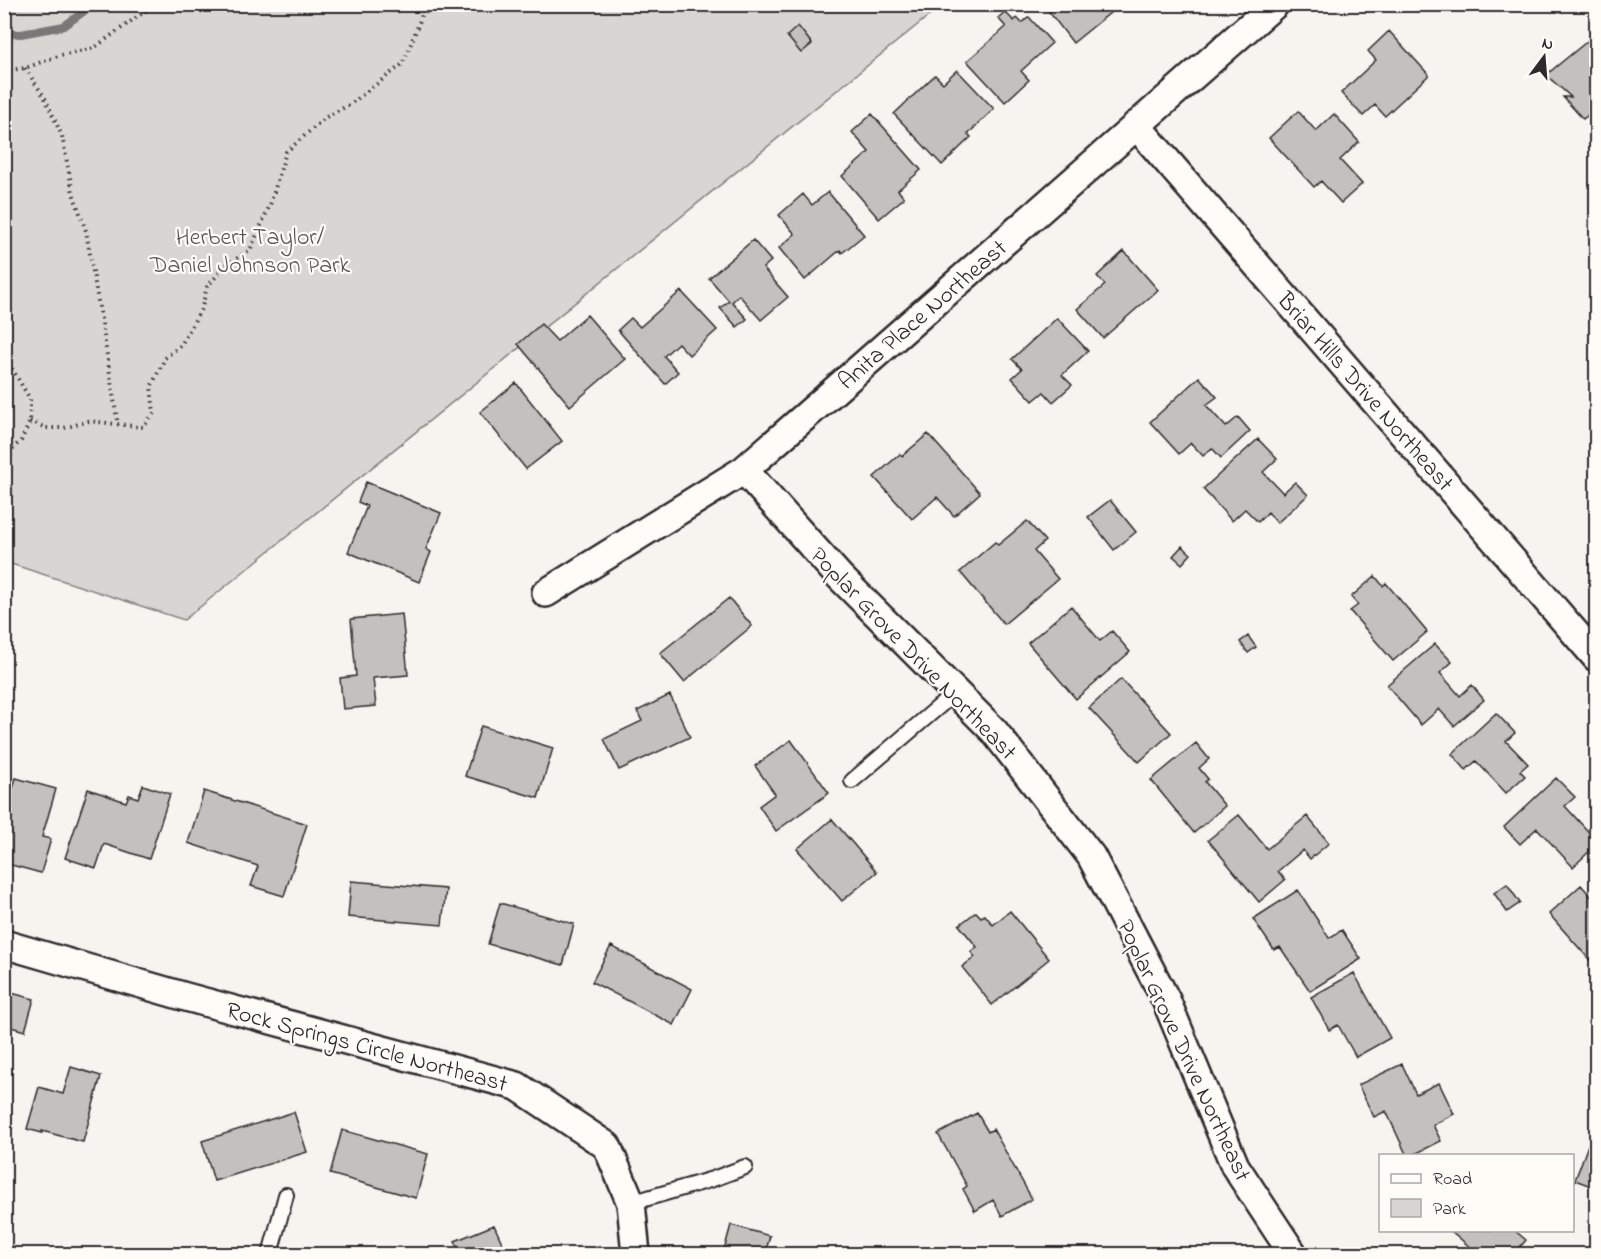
<svg xmlns="http://www.w3.org/2000/svg" width="1601" height="1259" viewBox="0 0 1601 1259" font-family="'Indie Flower',sans-serif">
  <style>
    .green { fill: #d7d6d2; stroke: #81807e; stroke-width: 1.5 }
    .lines { fill: none; stroke-linecap: round; stroke-linejoin: round }
    .stream { stroke: #797877; stroke-width: 8 }
    .building { fill: #c2c1be; stroke: #2b2b2b; stroke-width: 1.5 }
    .lane-casing { stroke: #2b2b2b; stroke-width: 18 }
    .street-casing { stroke: #2b2b2b; stroke-width: 32 }
    .path { stroke: #2b2b2b; stroke-width: 4; stroke-dasharray: 1.5 4.5; stroke-linecap: butt }
    .lane { stroke: #fdfcf7; stroke-width: 14 }
    .street { stroke: #fdfcf7; stroke-width: 27 }
    .labels { text-anchor: middle; stroke-width: 4.5; stroke-linejoin: round; paint-order: stroke }
    .park-label { font-size: 24px; fill: #565655; stroke: #fdfcf7 }
    .street-label { font-size: 24px; fill: #2b2b2b; stroke: #fdfcf7 }
  </style>
  <rect width="100%" height="100%" fill="#f5f4ef"/>
  <filter id="ink" filterUnits="userSpaceOnUse"><feTurbulence type="fractalNoise" baseFrequency=".0167" numOctaves="2"/><feDisplacementMap in="SourceGraphic" scale="12" xChannelSelector="R" yChannelSelector="G"/><feConvolveMatrix kernelMatrix="1 2 1 2 8 2 1 2 1" color-interpolation-filters="sRGB"/></filter>
  <g filter="url(#ink)">
    <!-- green -->
    <path class="green" d="M5 5H942L184 620 5 562Z"/>
    <g class="lines">
      <!-- stream -->
      <path class="stream" d="M4 33 21 34 64 26 94 4"/>
    </g>
    <!-- building -->
    <path class="building" d="M1043 4H1121L1073 43Z
      M1005 12 1014 21 1017 18 1022 23 1029 17 1052 43 1021 71 1029 80 1005 102 967 61 1006 27 998 18Z
      M798 26 812 44 801 53 787 36Z
      M1389 31 1429 75 1385 116 1375 105 1363 116 1341 93 1376 60 1368 51Z
      M1596 34V109L1583 119 1563 97H1571L1546 75Z
      M957 70 994 109 968 134 971 137 942 165 894 114 935 75 943 83Z
      M1298 111 1316 131 1334 114 1359 142 1340 160 1362 184 1341 203 1321 181 1314 187 1269 138Z
      M872 114 921 170 898 190 904 198 879 219 842 176 869 152 852 132Z
      M828 192 864 235 842 253 840 250 805 280 779 248 795 234 779 215 803 194 812 205Z
      M753 240 771 261 763 268 788 297 761 320 739 295 732 302 747 319 737 327 720 308 729 301 709 278Z
      M1124 251 1158 290 1103 338 1077 309 1105 285 1097 276Z
      M681 291 717 330 689 355 678 343 664 356 678 372 665 384 618 330 631 318 640 327Z
      M587 315 625 359 570 406 518 344 541 324 557 341Z
      M1057 318 1088 351 1062 375 1072 385 1053 402 1044 392 1033 401 1012 378 1022 369 1012 359Z
      M1199 377 1217 397 1206 405 1226 427 1238 417 1250 431 1221 458 1212 448 1203 456 1191 443 1179 454 1150 422Z
      M516 383 562 441 526 469 480 412Z
      M928 434 980 493 954 516 937 497 912 519 874 477 900 454 902 456Z
      M1258 439 1277 459 1263 472 1283 493 1295 482 1308 495 1277 523 1268 512 1258 522 1245 509 1232 521 1203 489Z
      M366 482 441 513 426 549 431 552 419 582 348 552 367 506 358 502Z
      M1110 500 1136 532 1114 550 1088 517Z
      M1027 521 1045 541 1034 551 1058 579 1004 624 960 572 995 542 998 545Z
      M1182 546 1191 554 1182 564 1173 556Z
      M1375 576 1383 586 1386 583 1427 632 1393 661 1350 611 1358 605 1351 597Z
      M729 598 752 626 684 682 660 653Z
      M1071 606 1100 641 1112 631 1130 652 1076 699 1028 643Z
      M402 614 408 675 373 678 376 706 343 709 340 678 356 676 351 619Z
      M1248 636 1256 647 1248 653 1240 642Z
      M1435 644 1452 662 1440 673 1460 696 1472 685 1484 700 1454 726 1439 709 1421 725 1387 685Z
      M1121 679 1171 733 1139 762 1089 708Z
      M670 695 690 737 619 770 604 739 642 721 637 711Z
      M1496 713 1515 733 1506 741 1528 764 1520 771 1525 776 1506 793 1476 761 1466 770 1452 754Z
      M481 726 553 748 538 798 465 776Z
      M791 740 829 793 776 831 759 806 775 794 755 766Z
      M1196 743 1209 759 1199 768 1208 779 1205 782 1225 806 1194 833 1151 780Z
      M16 778 56 789 42 837 51 839 41 873 4 863V785L13 788Z
      M1556 778 1575 797 1565 806 1596 840V845L1573 867 1537 828 1520 844 1504 827Z
      M143 785 170 794 149 859 104 844 96 868 65 858 88 789 126 802 129 795 138 798Z
      M204 791 307 824 284 896 251 886 258 866 188 843Z
      M1239 815 1267 849 1307 816 1329 843 1310 859 1303 850 1278 871 1285 880 1259 902 1208 840Z
      M832 819 877 872 842 901 797 849Z
      M351 881 446 889 442 925 348 917Z
      M1507 884 1520 903 1507 912 1494 893Z
      M1581 885 1596 902V967L1549 914Z
      M1298 890 1329 938 1342 930 1361 959 1310 991 1280 947 1274 950 1253 919Z
      M500 903 574 924 563 965 488 944Z
      M1010 911 1049 959 992 1005 962 967 975 957 971 952 977 947 959 925 976 912 981 917 985 915 993 925Z
      M611 946 692 989 674 1025 592 982Z
      M1354 973 1390 1038 1356 1057 1338 1025 1329 1030 1311 997Z
      M4 991 34 999 25 1031 4 1025Z
      M1402 1064 1416 1094 1439 1083 1454 1114 1433 1125 1441 1141 1411 1156H1407L1386 1111 1374 1117 1358 1085Z
      M71 1067 101 1076 83 1142 42 1131V1133L27 1129 39 1087 63 1094Z
      M294 1112 307 1152 214 1181 202 1141Z
      M977 1113 988 1132 993 1129 1032 1199 1002 1216 993 1200 975 1211 963 1189 967 1186 938 1134Z
      M342 1130 428 1154 416 1198 330 1174Z
      M1588 1145 1596 1149V1188L1575 1180Z
      M494 1225 507 1254H461L455 1241Z
      M731 1225 770 1236 765 1254H723Z
      M1450 1230H1514L1526 1240 1514 1254H1478Z"/>
    <g class="lines">
      <!-- lane casing -->
      <g class="lane-casing">
        <path id="lane" d="M852 781 956 692
          M631 1203 713 1179 745 1167
          M270 1254 286 1195"/>
      </g>
      <!-- street casing -->
      <g class="street-casing">
        <path id="street" d="M1136 125 1596 657
          M744 470 839 576 994 731 1091 856 1166 1000 1235 1166 1293 1254
          M546 593 744 470 1275 4
          M4 944 186 997 517 1086 607 1146 631 1203 636 1254"/>
      </g>
      <!-- path -->
      <path class="path" d="M25 68 45 98 62 136 73 193 86 231 104 336 118 425
        M4 71 25 68 61 55 94 48 155 4
        M4 360 8 362 30 399V421L21 441 13 448 7 467 4 471
        M30 421 46 428H64L89 421 143 427 154 413 151 387 165 358 181 345 202 307 207 287 225 266 250 250 270 205 286 152 326 117 349 105 403 64 422 15 439 4"/>
      <!-- lane -->
      <use href="#lane" class="lane"/>
      <!-- street -->
      <use href="#street" class="street"/>
    </g>
  </g>
  <g class="labels">
    <!-- park labels -->
    <g class="park-label">
      <text x="250" y="244">Herbert Taylor/<tspan x="250" dy="28">Daniel Johnson Park</tspan></text>
    </g>
    <!-- street labels -->
    <g class="street-label">
      <text transform="translate(922 314) rotate(-41)" y="8">Anita Place Northeast</text>
      <text transform="translate(1366 391) rotate(49)" y="8">Briar Hills Drive Northeast</text>
      <text transform="translate(914 653) rotate(46)" y="8">Poplar Grove Drive Northeast</text>
      <text transform="translate(367 1046) rotate(15)" y="8">Rock Springs Circle Northeast</text>
      <text transform="translate(1185 1050) rotate(65)" y="8">Poplar Grove Drive Northeast</text>
    </g>
  </g>
  <!-- margin -->
  <rect width="1601" height="1259" fill="none" stroke="#fdfcf7" stroke-width="24"/>
  <rect x="12" y="12" width="1577" height="1235" fill="none" stroke="#2b2b2b" stroke-width="2" filter="url(#ink)"/>
  <!-- legend -->
  <rect x="1379" y="1154" width="195" height="78" fill="#fdfcf7" stroke="#a9a8a5" stroke-width="1.5"/>
  <rect x="1391" y="1174" width="30" height="9" fill="#fdfcf7" stroke="#a9a8a5" stroke-width="1.5"/>
  <text x="1433" y="1184" font-size="18" fill="#2b2b2b">Road</text>
  <rect x="1391" y="1199" width="30" height="18" fill="#d7d6d2" stroke="#a9a8a5" stroke-width="1.5"/>
  <text x="1433" y="1214" font-size="18" fill="#2b2b2b">Park</text>
  <!-- north arrow -->
  <g transform="translate(1544 57) rotate(16)" stroke="#fdfcf7" stroke-width="4.5" paint-order="stroke">
  <path d="M0-4.5L10 22L0 15L-10 22Z" fill="#2b2b2b"/>
  <text y="-9" font-size="16" font-weight="bold" text-anchor="middle" fill="#2b2b2b">N</text>
  </g>
</svg>
